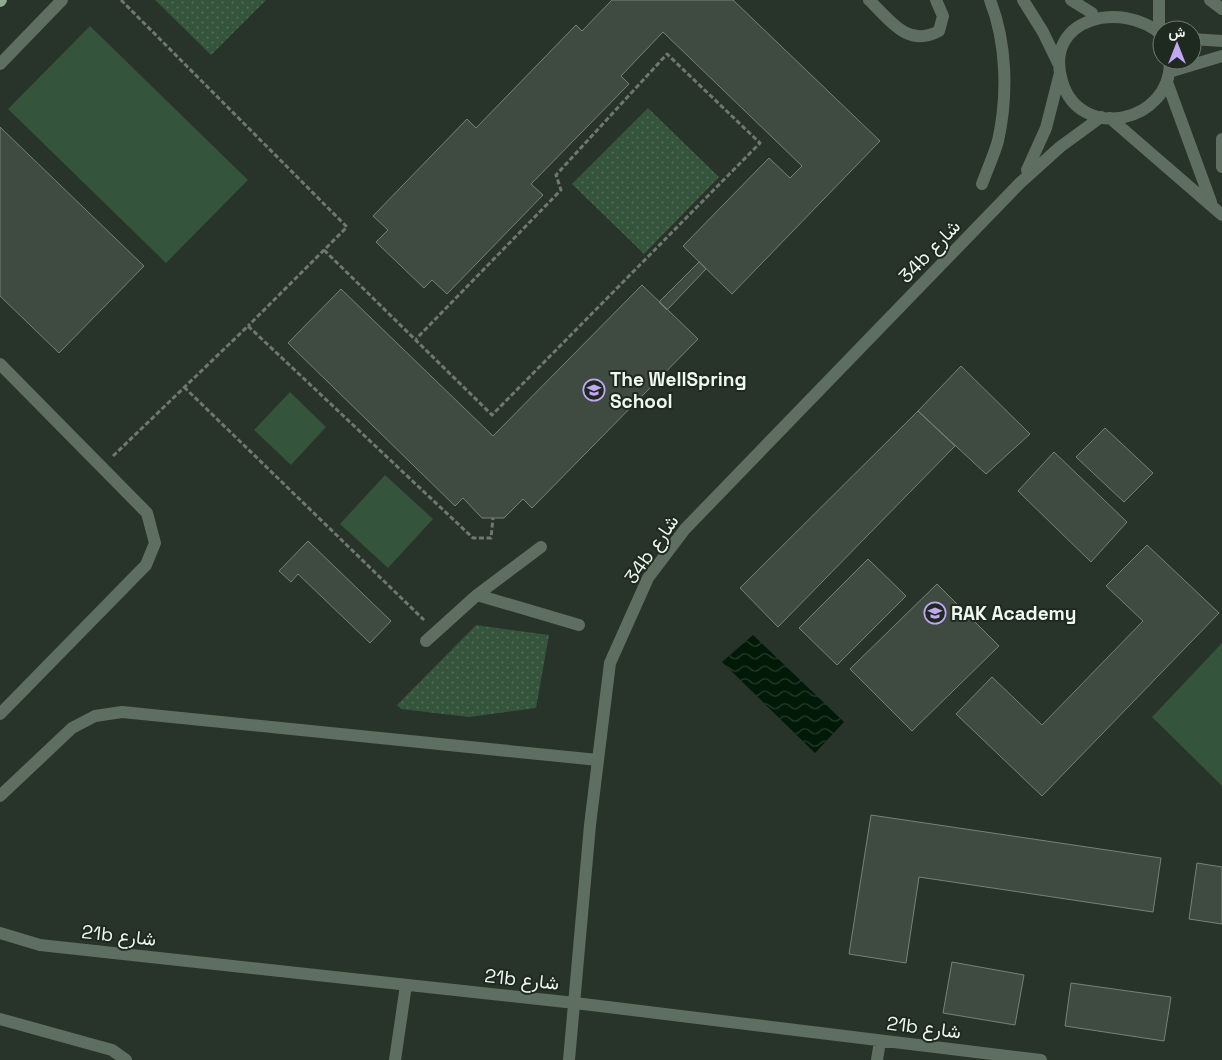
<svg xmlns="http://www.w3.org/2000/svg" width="1222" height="1060" viewBox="0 0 1222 1060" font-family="'Space Grotesk',Vazirmatn,sans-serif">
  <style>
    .grass { fill: url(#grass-dots) }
    .park { fill: #34543b }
    .water { fill: url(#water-waves) }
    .building { fill: #3f4a41; stroke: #768278 }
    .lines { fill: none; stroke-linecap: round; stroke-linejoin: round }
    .path { stroke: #6e7870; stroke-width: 3; stroke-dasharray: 5 2.5; stroke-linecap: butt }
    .minor { stroke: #5e6e61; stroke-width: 12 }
    .major { stroke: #8bac91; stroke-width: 12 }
    .labels { text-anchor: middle; stroke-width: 4; stroke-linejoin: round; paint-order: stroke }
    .street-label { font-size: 19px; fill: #f0f7f1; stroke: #1e2920 }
    .poi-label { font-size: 19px; font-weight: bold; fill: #f0f7f1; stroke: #1e2920; text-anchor: start }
  </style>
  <defs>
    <pattern id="grass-dots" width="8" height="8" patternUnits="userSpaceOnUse" patternTransform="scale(1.25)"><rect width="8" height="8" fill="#34543b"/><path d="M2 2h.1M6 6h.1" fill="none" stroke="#526d58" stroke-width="1.8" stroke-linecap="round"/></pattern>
    <pattern id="water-waves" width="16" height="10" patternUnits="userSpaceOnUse" patternTransform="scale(1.25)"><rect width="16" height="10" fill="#011a07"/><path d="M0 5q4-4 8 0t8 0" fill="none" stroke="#263c2c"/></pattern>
  </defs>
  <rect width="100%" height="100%" fill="#28332a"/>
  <!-- grass -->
  <path class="grass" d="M155 0H266L211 55Z
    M648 108 719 177 644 254 572 184Z
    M476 625 549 635 536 708 469 717 401 709 397 705Z"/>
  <!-- park -->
  <path class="park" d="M90 26 248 180 166 263 8 109Z
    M290 392 326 427 291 465 254 430Z
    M385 475 433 519 388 568 340 524Z
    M1222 643V786L1152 717Z"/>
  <!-- water -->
  <path class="water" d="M753 635 844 722 815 753 722 662Z"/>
  <!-- building -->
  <path class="building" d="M612 0H733L880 141 732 294 683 246 769 158 790 178 802 166 663 32 621 76 629 84 531 184 543 195 447 294 432 280 424 288 376 242 388 230 373 216 467 119 476 128 576 25 582 31Z
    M0 127 144 266 59 353 0 296Z
    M699 262 706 269 667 310 659 302Z
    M642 285 698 339 532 508 523 499 504 518H482L463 498 455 506 288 343 341 289 493 436Z
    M961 366 1030 434 986 474 918 411Z
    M918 411 955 446 778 627 740 588Z
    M1105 428 1153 473 1124 502 1076 457Z
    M1054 452 1127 522 1091 562 1018 491Z
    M308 541 391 621 370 643 298 574 291 582 279 571Z
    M1147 545 1219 613 1042 796 956 714 992 677 1042 725 1143 621 1106 586Z
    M868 559 906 596 837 665 799 628Z
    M937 584 999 646 912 731 850 669Z
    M871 815 1161 858 1153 912 919 877 906 963 849 954Z
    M1197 863 1222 867V924L1189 919Z
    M952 962 1024 975 1015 1025 943 1013Z
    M1071 983 1171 997 1164 1041 1065 1026Z"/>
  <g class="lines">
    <!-- path -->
    <path class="path" d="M121 0 347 227 248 326
      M324 250 492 415 760 143 667 54 556 175 561 190 416 339
      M184 387 424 620
      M113 456 248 326 473 538H491L493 518"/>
    <!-- minor -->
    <path class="minor" d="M869 0C890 20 907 48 939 31L943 16 936 0
      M1023 0 1043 32 1058 63
      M1071 0 1092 13
      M1159 0V30
      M1210 0 1222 9
      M1162 35C1123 0 1043 17 1062 81 1079 142 1172 124 1170 60
      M1192 39 1222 41
      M0 64 62 0
      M1169 72 1222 56
      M1167 82 1211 202
      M1110 118 1222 215
      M1222 139V167
      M1027 170 1046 128 1060 73
      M982 184C987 170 994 155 998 141 1008 96 1007 43 990 0
      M0 364 147 513 155 543 146 565 0 714
      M477 595 579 625
      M426 641 477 595 541 547
      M0 796 72 728 95 716 122 712 598 760
      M0 933 40 945 575 1003 1041 1060
      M0 1019 112 1050 126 1060
      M395 1060 406 985
      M569 1060 590 825 610 663 648 578 685 529 1020 183 1060 147 1101 117
      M877 1060 880 1041"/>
    <!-- major -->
    <path class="major" d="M0 1 1 0"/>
  </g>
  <!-- icons -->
  <defs>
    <g id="school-ring" transform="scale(1.125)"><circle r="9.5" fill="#1e2920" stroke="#c2a7f2" stroke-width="1.5"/><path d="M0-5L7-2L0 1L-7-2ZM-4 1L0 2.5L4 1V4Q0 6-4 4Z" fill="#c2a7f2"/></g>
  </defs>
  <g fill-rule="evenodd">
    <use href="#school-ring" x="594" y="390"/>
    <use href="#school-ring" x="935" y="613"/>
  </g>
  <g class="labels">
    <!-- street labels -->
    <g class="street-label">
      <text transform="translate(929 251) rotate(-46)" y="7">34b شارع</text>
      <text transform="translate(651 549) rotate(-55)" y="7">34b شارع</text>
      <text transform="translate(119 935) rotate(6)" y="7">21b شارع</text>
      <text transform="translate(522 979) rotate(6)" y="7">21b شارع</text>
      <text transform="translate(924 1027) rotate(7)" y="7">21b شارع</text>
    </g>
    <!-- poi labels -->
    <g class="poi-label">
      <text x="610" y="386">The WellSpring<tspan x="610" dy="22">School</tspan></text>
      <text x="951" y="620">RAK Academy</text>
    </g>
  </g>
  <!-- north arrow -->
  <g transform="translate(1177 45)"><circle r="24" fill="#1e2920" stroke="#727b74"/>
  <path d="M0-4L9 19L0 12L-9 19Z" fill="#c2a7f2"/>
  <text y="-8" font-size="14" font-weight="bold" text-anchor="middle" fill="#f0f7f1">ش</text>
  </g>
</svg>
